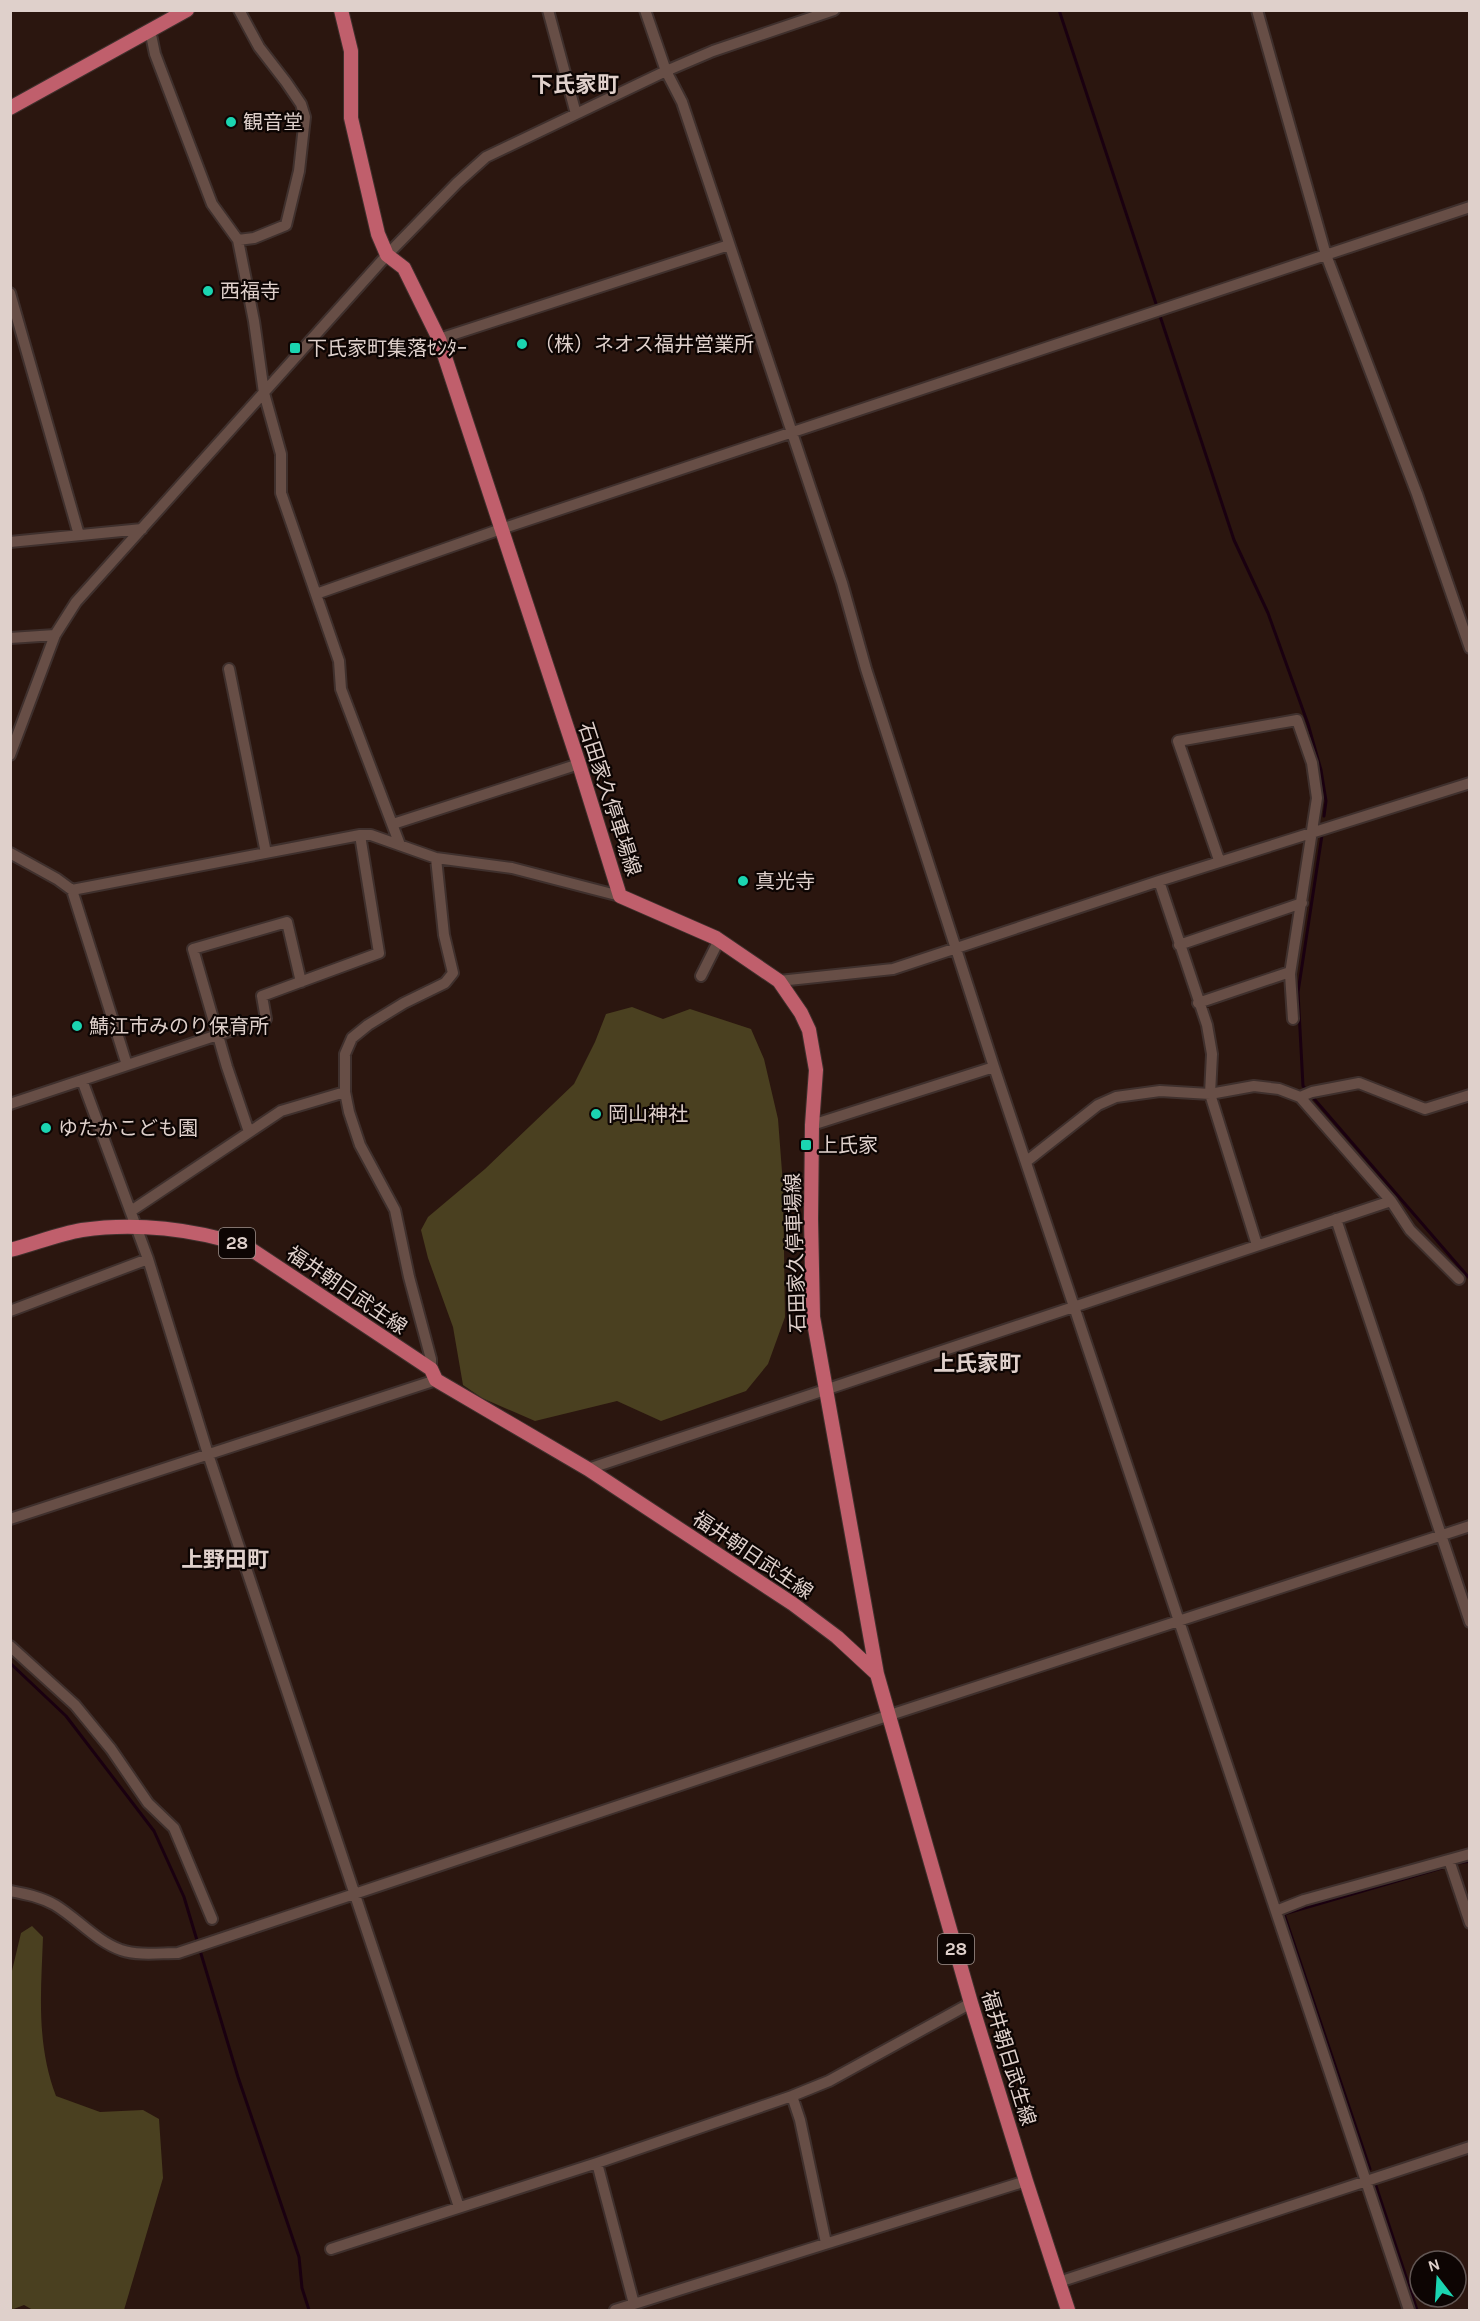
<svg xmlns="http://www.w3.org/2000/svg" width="1480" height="2321" viewBox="0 0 1480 2321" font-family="Karla,'Noto Sans JP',sans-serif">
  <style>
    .green { fill: #4a4020 }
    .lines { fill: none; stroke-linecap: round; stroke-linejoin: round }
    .stream { stroke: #1a0010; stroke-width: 3 }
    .minor-casing { stroke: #3f302d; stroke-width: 14 }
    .major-casing { stroke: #3f302d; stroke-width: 16 }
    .minor { stroke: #674e46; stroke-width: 10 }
    .major { stroke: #c05f6c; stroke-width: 14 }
    .poi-dot { fill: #1bd5b1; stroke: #0d0503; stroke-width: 2 }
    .labels { text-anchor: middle; stroke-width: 4.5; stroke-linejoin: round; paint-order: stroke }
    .shield { fill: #0d0503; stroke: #a0938f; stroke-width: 1.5 }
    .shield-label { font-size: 18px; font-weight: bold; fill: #dfd0cb }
    .poi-label { font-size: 20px; fill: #dfd0cb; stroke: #0d0503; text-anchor: start }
    .street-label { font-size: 20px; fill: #dfd0cb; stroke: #0d0503 }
    .quarter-label { font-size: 22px; font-weight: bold; fill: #dfd0cb; stroke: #0d0503 }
  </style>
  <rect width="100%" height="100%" fill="#2b160f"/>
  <!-- green -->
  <path class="green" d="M632 1007 663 1019 690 1009 751 1029 764 1059 778 1119 783 1185 785 1317 768 1364 746 1391 661 1421 617 1401 535 1421 482 1398 463 1385 453 1327 428 1258 421 1230 428 1217 485 1169 574 1084 595 1042 606 1014Z
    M32 1926 43 1937C41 1992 36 2043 56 2096L100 2112 143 2110 159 2119 163 2178 124 2310H33L24 2305 11 2310V1975L21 1933Z"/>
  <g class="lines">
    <!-- stream -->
    <path class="stream" d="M1059 10 1234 540 1268 613 1308 724 1321 770 1326 801 1324 816
      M1322 835 1298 992 1303 1086 1470 1279
      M10 1663 66 1716 154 1831 184 1897 238 2077 299 2257 302 2288 309 2310
      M1459 1863 1470 1861
      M1370 2169 1284 1914 1445 1867
      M1376 2186 1417 2310"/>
    <!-- minor casing -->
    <g class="minor-casing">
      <path id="minor" d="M548 10 576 114
        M645 10 666 71 682 102 842 583 866 669 994 1067 1409 2310
        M1257 10 1326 255 1417 494 1470 648
        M150 30 155 54 212 204 238 240 254 321 264 393 281 454V493L339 661 341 689 400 845
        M238 240 254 238 286 225 299 171 305 117 301 104 286 82 259 47 239 10
        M10 293 79 535
        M439 339 729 245
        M10 542 142 529
        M316 594 501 529 1470 207
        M10 638 55 635
        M229 669 266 853
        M10 755 55 635 76 602 387 255 457 183 486 157 666 71 713 51 834 10
        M393 824 579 764
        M10 853 57 879 72 890 127 1065
        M1218 857 1178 741 1297 720 1312 763 1317 798 1290 974 1293 1019
        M1159 881 1207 1025 1212 1054 1210 1094 1257 1245
        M72 890 360 835H371L436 858 512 868 620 896
        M1179 945 1302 903
        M701 976 719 940
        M779 981 893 969 1159 881 1470 783
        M1198 1003 1290 972
        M82 1080 148 1259 208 1454 459 2207
        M1300 1097 1312 1092 1359 1083 1425 1109 1470 1095
        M10 1104 266 1019 262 996 379 953 360 835
        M812 1125 994 1067
        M249 1132 227 1067 193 949 287 922 301 982
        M1027 1161 1098 1105 1116 1097 1160 1091 1210 1094 1254 1086 1279 1089 1300 1097 1391 1201 1410 1230 1459 1279
        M131 1211 281 1111 345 1092
        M1336 1219 1470 1622
        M10 1311 148 1259
        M431 1369V1359L409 1277 395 1210 360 1145 349 1112 345 1092V1054L352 1038 368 1025 404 1003 445 983 453 973 444 935 436 858
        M588 1469 1391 1201
        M10 1519 436 1380
        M10 1646 75 1705 111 1749 148 1803 174 1828 212 1919
        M1449 1860 1470 1923
        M10 1891C26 1894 41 1897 55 1905 78 1919 96 1941 121 1950 139 1956 159 1953 178 1953L890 1715 1470 1526
        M1276 1911 1304 1900 1470 1854
        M792 2096 800 2120 826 2243
        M597 2163 634 2304
        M331 2249 597 2163 792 2096 829 2081 971 2003
        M1059 2282 1470 2147
        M615 2310 1026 2181"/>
    </g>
    <!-- major casing -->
    <g class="major-casing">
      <path id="major" d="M341 10 351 51V118L378 234 387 255 404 268 439 339 579 764 620 896 716 938 779 981 801 1013 809 1030 816 1070 812 1125 811 1219 813 1317 877 1674 971 2003 1026 2181 1068 2310
        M10 108 187 10
        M10 1250C34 1244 58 1234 82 1230 136 1222 194 1229 246 1246L431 1369 436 1380 588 1469 793 1604 837 1637 877 1674"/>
    </g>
    <!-- minor -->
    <use href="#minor" class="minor"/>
    <!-- major -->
    <use href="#major" class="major"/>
  </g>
  <!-- markers -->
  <g class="poi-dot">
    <circle cx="231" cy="122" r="6"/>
    <circle cx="208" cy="291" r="6"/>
    <circle cx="522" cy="344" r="6"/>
    <rect x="289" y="342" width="12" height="12" rx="3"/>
    <circle cx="743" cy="881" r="6"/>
    <circle cx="77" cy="1026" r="6"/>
    <circle cx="596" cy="1114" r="6"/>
    <circle cx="46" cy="1128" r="6"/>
    <rect x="800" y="1139" width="12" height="12" rx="3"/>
  </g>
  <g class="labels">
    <!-- shield labels -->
    <g class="shield">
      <rect x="219" y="1228" width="36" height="30" rx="4.5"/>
      <rect x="938" y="1934" width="36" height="30" rx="4.5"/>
    </g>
    <g class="shield-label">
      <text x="237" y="1249">28</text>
      <text x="956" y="1955">28</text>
    </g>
    <!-- poi labels -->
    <g class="poi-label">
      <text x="243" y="129">観音堂</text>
      <text x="220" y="298">西福寺</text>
      <text x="534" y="351">（株）ネオス福井営業所</text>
      <text x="307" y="355">下氏家町集落ｾﾝﾀｰ</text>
      <text x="755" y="888">真光寺</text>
      <text x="89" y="1033">鯖江市みのり保育所</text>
      <text x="608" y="1121">岡山神社</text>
      <text x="58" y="1135">ゆたかこども園</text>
      <text x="818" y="1152">上氏家</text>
    </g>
    <!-- street labels -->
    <g class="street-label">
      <text transform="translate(610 799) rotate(72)" y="7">石田家久停車場線</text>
      <text transform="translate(795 1253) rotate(-92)" y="7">石田家久停車場線</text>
      <text transform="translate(347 1290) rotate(34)" y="7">福井朝日武生線</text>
      <text transform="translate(753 1555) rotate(34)" y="7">福井朝日武生線</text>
      <text transform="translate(1009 2058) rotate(73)" y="7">福井朝日武生線</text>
    </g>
    <!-- quarter labels -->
    <g class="quarter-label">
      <text x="575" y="92">下氏家町</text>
      <text x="977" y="1371">上氏家町</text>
      <text x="225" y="1567">上野田町</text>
    </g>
  </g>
  <!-- border -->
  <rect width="1480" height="2321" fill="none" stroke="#dfd0cb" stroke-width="24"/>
  <!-- north arrow -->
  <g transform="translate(1438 2279) rotate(343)"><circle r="28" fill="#0d0503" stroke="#615653" stroke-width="1.5"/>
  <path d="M0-4.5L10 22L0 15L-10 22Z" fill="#1bd5b1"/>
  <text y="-9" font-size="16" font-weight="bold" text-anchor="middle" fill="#dfd0cb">N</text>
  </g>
</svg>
